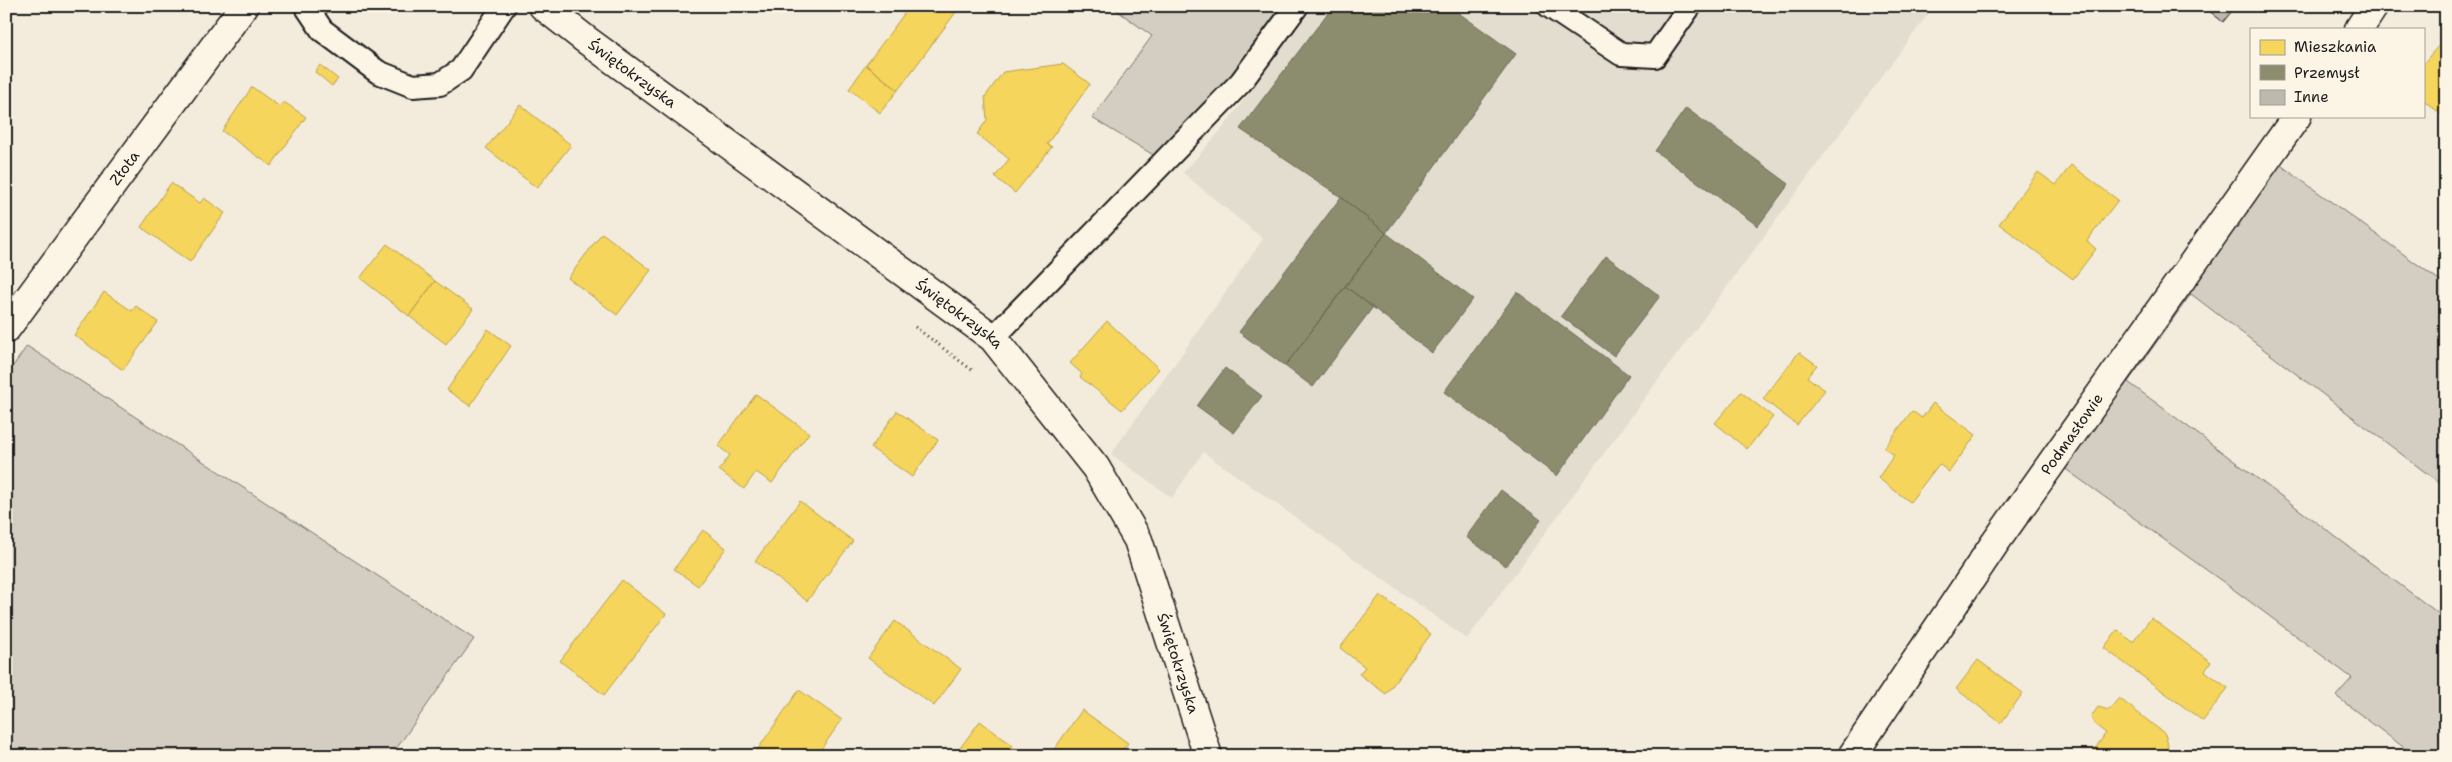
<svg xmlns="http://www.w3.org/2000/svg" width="2452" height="762" viewBox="0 0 2452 762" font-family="'Shantell Sans',sans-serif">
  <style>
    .built { fill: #e3ddcf }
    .green { fill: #d3cec1; stroke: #78756e }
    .homes { fill: #f6d55c; stroke: #b59e49 }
    .industry { fill: #8c8c6e; stroke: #6a6a55 }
    .building { fill: #beb9ae; stroke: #1c1c1c }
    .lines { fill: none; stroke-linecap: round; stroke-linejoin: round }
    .service-casing { stroke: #1c1c1c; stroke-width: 26 }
    .minor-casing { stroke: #1c1c1c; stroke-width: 31 }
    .tertiary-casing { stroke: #1c1c1c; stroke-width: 31 }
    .path { stroke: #1c1c1c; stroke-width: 3; stroke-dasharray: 1 4; stroke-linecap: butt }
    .service { stroke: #fcf5e5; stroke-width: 22 }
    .minor { stroke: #fcf5e5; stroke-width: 28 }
    .tertiary { stroke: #fcf5e5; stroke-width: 28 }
    .labels { text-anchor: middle; stroke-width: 5; stroke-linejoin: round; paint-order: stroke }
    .street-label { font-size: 15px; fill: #1c1c1c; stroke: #fcf5e5 }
  </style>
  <rect width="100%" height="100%" fill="#f3ecdd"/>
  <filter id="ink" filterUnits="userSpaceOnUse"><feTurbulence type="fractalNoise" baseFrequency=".02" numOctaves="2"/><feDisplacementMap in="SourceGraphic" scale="10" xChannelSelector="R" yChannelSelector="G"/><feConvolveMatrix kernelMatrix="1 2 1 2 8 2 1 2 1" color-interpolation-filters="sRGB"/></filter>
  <g filter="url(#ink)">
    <!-- built -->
    <path class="built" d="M1314 6H1934L1467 639 1203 452 1172 498 1111 454 1263 239 1183 173 1223 128Z"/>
    <!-- green -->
    <path class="green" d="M1111 6H1288L1234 76 1155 156 1092 118 1152 36Z
      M2275 161 2446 285V488L2191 294 2128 382 2446 619V756H2415L2336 696 2352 678 2233 589 2060 465Z
      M27 346 474 639 391 756H6V376Z"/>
    <!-- homes -->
    <path class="homes" d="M910 6H956L959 8 898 90 866 65Z
      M2444 39 2446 40V118L2423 100V64Z
      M1063 64 1090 84 1047 144 1052 147 1015 193 995 177 1009 159 977 134 987 120 985 97 1003 72Z
      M320 65 338 79 332 86 315 72Z
      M866 65 898 90 880 113 849 89Z
      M252 87 280 107 284 102 306 117 271 166 222 131Z
      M520 105 571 145 537 188 486 148Z
      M2071 165 2118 200 2087 241 2096 249 2073 279 1999 224 2038 172 2056 185Z
      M171 183 200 203 204 198 225 213 190 262 141 227Z
      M602 233 651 270 617 315 568 278Z
      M387 244 435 281 409 316 360 278Z
      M435 281 473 309 446 344 409 316Z
      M104 292 132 311 136 306 158 322 123 370 74 335Z
      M1107 321 1159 369 1122 410 1080 377 1082 374 1070 363Z
      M488 329 511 346 470 406 447 390Z
      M1799 352 1817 365 1807 377 1825 390 1797 425 1763 399Z
      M1741 392 1773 417 1747 449 1715 423Z
      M756 394 809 433 772 483 756 472 744 489 719 470 730 455 718 446Z
      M1933 403 1976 435 1949 472 1939 464 1910 502 1878 478 1894 455 1884 448 1912 411 1922 418Z
      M897 411 938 440 912 477 871 448Z
      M800 501 853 541 807 601 755 561Z
      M703 530 726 548 698 586 674 569Z
      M622 580 666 614 604 695 560 661Z
      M1380 595 1431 634 1386 694 1359 674 1365 667 1340 648Z
      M2151 618 2211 662 2205 671 2228 688 2203 721 2104 648 2117 630 2133 642Z
      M895 621 961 669 934 706 868 658Z
      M1978 660 2023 693 2001 723 1956 689Z
      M799 690 842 720 816 756H753Z
      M2119 698 2165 734 2168 745 2167 747 2178 756H2101L2094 750 2106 733 2094 724 2091 717 2098 707 2109 710Z
      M1082 710 1128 743 1118 756 1050 755Z
      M980 721 1013 746 1006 756H954Z"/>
    <!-- industry -->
    <path class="industry" d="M1333 6H1449L1516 54 1386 233 1341 197 1240 129Z
      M1686 108 1789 184 1758 226 1655 151Z
      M1341 197 1386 233 1285 366 1239 332Z
      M1386 233 1473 299 1432 353 1345 286Z
      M1606 256 1660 296 1614 356 1561 316Z
      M1345 286 1373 307 1313 387 1285 366Z
      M1517 292 1629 375 1557 476 1444 392Z
      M1225 368 1262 396 1234 433 1197 406Z
      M1501 490 1541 520 1506 566 1466 537Z"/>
    <!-- building -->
    <path class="building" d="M2203 6H2236L2223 22Z"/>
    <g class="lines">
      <!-- service casing -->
      <g class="service-casing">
        <path id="service" d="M306 6 322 30 378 72 413 86 440 84 461 70 504 6
          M1549 6 1621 54 1655 56 1690 6
          M993 338 1241 82 1297 6"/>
      </g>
      <!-- minor casing -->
      <g class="minor-casing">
        <g id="minor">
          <path d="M2359 29 2374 6"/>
          <path id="s1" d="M6 329 244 6"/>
          <path id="s2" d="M1852 756 1995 543 2297 116"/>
        </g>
      </g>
      <!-- tertiary casing -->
      <g class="tertiary-casing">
        <g id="tertiary">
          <path id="s3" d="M543 6 585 39 993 338 1096 468 1138 540 1208 756"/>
        </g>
      </g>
      <!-- path -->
      <path class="path" d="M915 327 972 370"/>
      <!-- service -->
      <use href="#service" class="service"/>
      <!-- minor -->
      <use href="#minor" class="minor"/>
      <!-- tertiary -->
      <use href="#tertiary" class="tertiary"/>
    </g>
  </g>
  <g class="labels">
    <!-- street labels -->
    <g class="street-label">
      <text dy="5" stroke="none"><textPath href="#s3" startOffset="112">Świętokrzyska</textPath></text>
      <text dy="5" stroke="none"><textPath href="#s1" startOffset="200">Złota</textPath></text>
      <text dy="5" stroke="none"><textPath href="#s3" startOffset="518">Świętokrzyska</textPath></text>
      <text dy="5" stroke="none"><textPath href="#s2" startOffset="390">Podmasłowie</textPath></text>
      <text dy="5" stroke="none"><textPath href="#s3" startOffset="938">Świętokrzyska</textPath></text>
    </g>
  </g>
  <!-- margin -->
  <rect width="2452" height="762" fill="none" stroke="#fcf5e5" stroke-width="25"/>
  <rect x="12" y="12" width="2427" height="737" fill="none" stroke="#1c1c1c" stroke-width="2" filter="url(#ink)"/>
  <!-- legend -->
  <rect x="2250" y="28" width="175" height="90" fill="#fcf5e5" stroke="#a29e95"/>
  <rect x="2260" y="40" width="25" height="15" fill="#f6d55c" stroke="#a29e95"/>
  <text x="2294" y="52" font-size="15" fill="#1c1c1c">Mieszkania</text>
  <rect x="2260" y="65" width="25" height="15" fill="#8c8c6e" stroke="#a29e95"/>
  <text x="2294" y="78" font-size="15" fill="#1c1c1c">Przemysł</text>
  <rect x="2260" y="90" width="25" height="15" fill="#beb9ae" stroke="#a29e95"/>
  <text x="2294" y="102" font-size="15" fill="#1c1c1c">Inne</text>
</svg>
